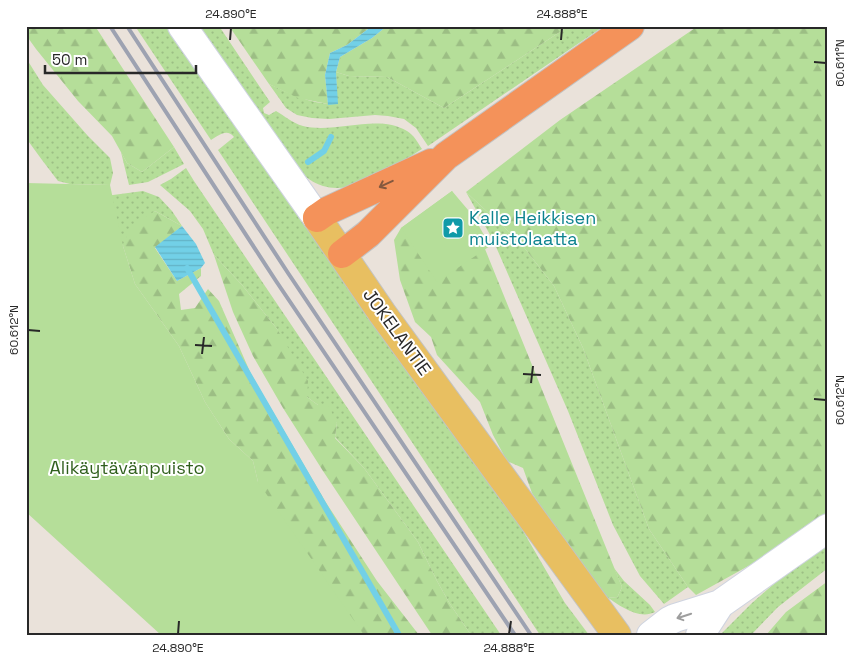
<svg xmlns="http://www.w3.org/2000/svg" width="854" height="661" viewBox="0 0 854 661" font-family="'Space Grotesk',sans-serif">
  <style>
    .grass { fill: url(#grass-dots) }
    .forest { fill: url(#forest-firs) }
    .park { fill: #b5de99 }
    .water { fill: url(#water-rules) }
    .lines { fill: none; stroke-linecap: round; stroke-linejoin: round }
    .stream { stroke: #72d0e7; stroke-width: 6 }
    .minor-casing { stroke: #cfd4e0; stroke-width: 30 }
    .major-casing { stroke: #c3c3c3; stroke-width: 30 }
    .highway-casing { stroke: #c3c3c3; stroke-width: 30 }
    .minor { stroke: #fff; stroke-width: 28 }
    .major { stroke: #e8bf61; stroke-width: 28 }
    .highway { stroke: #f4925a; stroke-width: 28 }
    .rail { stroke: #9da2b1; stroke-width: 4 }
    .oneway { stroke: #84583e }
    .oneway2 { stroke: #9e9e9e }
    .ticks { fill: none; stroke: #282828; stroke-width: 2 }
    .labels { text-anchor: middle; stroke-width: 4; stroke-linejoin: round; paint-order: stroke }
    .culture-label { font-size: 18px; fill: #0d838f; stroke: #fff; text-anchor: start }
    .street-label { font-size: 18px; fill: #282828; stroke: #fff }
    .park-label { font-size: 18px; fill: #305f1d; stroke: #fff }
    .neatline { fill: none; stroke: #282828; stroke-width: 2 }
    .ticks-label { font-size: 12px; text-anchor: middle; fill: #282828 }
  </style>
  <defs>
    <pattern id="grass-dots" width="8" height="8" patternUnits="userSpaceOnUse" patternTransform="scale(1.25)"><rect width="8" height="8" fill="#b5de99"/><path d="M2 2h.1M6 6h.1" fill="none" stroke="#9cbe84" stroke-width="1.8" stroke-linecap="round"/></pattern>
    <pattern id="forest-firs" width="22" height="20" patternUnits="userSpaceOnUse" patternTransform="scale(1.25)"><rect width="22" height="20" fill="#b5de99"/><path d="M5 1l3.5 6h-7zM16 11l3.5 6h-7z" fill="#9cbe84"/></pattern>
    <pattern id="water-rules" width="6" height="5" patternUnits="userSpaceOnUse" patternTransform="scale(1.25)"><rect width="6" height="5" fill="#72d0e7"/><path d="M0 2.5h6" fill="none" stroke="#63b3c6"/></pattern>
  </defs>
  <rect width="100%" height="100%" fill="#eae2da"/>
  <!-- grass -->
  <path class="grass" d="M135 26H169L509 507 565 603 589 635H540L218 150 234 137C227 128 219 135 211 140Z
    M194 26H219L270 102 263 108 264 113 269 115 276 111C285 116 292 123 303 126 336 134 377 113 407 131 414 135 418 143 422 149 396 165 355 196 323 186 312 183 302 174 294 167Z
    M569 26H604L428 146 416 128 404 119 388 116 375 115 329 119 312 118 297 115 286 108 269 84C291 94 312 105 337 104L336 72 349 76 387 77 444 108Z
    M26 58 43 85 88 136 110 158 113 173 110 185 70 184 58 181 42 160 26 138Z
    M174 147 184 164 148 182 129 185 121 152 127 163 142 172Z
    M186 168 194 181 501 635H471L450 604 437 581 418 542 364 468 335 437 337 423 318 405 307 397 277 329 242 285 214 255 203 229 190 211 160 185 171 179Z
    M143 191 159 197 172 211 182 226 155 211 123 246 98 197Z
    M466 192 519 241 554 286 583 348 649 529 688 587 664 604 640 576 613 525 568 411 493 240Z
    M828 543V568L778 607 751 635H720L752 603 784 575Z
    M614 568 624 581 650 605 655 612C639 620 620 606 607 597L617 598 622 587Z"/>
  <!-- forest -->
  <path class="forest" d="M26 26H95L174 147 142 172 127 163 112 136 78 101 36 49 26 35Z
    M229 26H372L347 45 330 53 325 75 328 104 298 98 269 84Z
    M387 26H569L444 108 387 77 349 76 336 72 340 57 372 38Z
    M698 26H828V514L752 564 696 595 688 587 649 529 583 348 554 286 519 241 466 192 560 120Z
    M452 191 485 249 622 587 617 598 607 597 579 563 532 493 523 468 507 461 493 435 480 402 437 355 431 337 415 322 400 280 394 240 401 228Z
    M155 211 182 226 155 248 177 281 201 268V276L179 294 181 310 195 308 208 289 219 301 251 374 325 501 377 581 419 635H261L258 482 253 461 229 439 205 402 179 346 135 284 123 246 130 227Z
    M214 255 242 285 277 329 308 381 307 397 318 405H328L337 423 335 438 364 468 418 542 437 581 450 604 471 635H432L323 471 283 408 253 356 233 312Z
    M828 581V635H766L786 612Z"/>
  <!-- park -->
  <path class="park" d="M26 183 110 185 123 246 135 284 179 346 205 402 229 439 253 461 258 482 364 635H161L26 512Z
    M452 191 474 217 490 246 437 282 401 228Z"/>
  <!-- water -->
  <path class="water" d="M372 26H387L372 38 340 57 336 72 338 104 328 105 325 75 330 53 347 45Z
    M182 226 196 244 205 263 201 268 177 281 155 247Z"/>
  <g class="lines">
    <!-- stream -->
    <path class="stream" d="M308 162 324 151 331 137
      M187 268 399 635"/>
    <!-- minor casing -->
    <g class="minor-casing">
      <path id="minor" d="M182 26 317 218
        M651 635 669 621 675 618 720 604 828 528
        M700 635 720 604"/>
    </g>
    <!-- major casing -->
    <g class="major-casing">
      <path id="major" d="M317 218 382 313 617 635"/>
    </g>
    <!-- highway casing -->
    <g class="highway-casing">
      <path id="highway" d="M317 218 327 211 431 163
        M342 254 368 234 446 156 630 26"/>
    </g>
    <!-- minor -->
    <use href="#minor" class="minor"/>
    <!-- major -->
    <use href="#major" class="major"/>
    <!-- highway -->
    <use href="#highway" class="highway"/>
    <!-- rail -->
    <path class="rail" d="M110 26 276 281 515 635
      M127 26 288 273 531 635"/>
  </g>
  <!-- one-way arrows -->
  <defs><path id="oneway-shaft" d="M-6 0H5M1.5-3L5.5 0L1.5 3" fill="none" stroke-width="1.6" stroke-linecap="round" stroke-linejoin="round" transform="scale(1.25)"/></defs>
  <use class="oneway" href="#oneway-shaft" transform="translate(386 184) rotate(155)"/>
  <use class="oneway2" href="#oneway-shaft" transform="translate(684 616) rotate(162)"/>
  <!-- ticks -->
  <path class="ticks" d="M230 40 231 28M561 40 562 28M814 62 826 63M28 330 40 331M195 345 212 346M202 354 204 337M523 374 541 375M531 383 533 366M814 399 826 400M178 634 179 621M509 634 511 621"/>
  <!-- icons -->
  <defs>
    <g id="sight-square" transform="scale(1.125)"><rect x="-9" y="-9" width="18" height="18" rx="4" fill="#0f9aa8" stroke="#fff"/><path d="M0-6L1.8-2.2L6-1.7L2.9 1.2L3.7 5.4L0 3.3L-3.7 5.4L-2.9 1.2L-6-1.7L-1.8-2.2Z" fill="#fff"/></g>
  </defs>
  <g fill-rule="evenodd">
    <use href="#sight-square" x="453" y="228"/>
  </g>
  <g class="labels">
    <!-- culture labels -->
    <g class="culture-label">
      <text x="469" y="224">Kalle Heikkisen<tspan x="469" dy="21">muistolaatta</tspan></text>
    </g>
    <!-- street labels -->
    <g class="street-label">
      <text transform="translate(397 332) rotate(54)" y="6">JOKELANTIE</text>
    </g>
    <!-- park labels -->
    <g class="park-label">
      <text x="127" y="474">Alikäytävänpuisto</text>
    </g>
  </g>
  <!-- border -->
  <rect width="854" height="661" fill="none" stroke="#ffffff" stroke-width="55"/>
  <!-- scale -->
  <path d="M45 65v8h151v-8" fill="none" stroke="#282828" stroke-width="2.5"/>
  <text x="52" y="65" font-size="15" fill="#282828" stroke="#ffffff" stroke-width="4" paint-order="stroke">50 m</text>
  <rect x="28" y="28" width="798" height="606" class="neatline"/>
  <g class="ticks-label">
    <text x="231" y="18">24.890°E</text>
    <text x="562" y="18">24.888°E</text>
    <text transform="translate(840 63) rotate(-90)" y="4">60.611°N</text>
    <text transform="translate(14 330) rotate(-90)" y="4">60.612°N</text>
    <text transform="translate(840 400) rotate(-90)" y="4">60.612°N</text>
    <text x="178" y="652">24.890°E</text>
    <text x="509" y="652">24.888°E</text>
  </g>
</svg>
